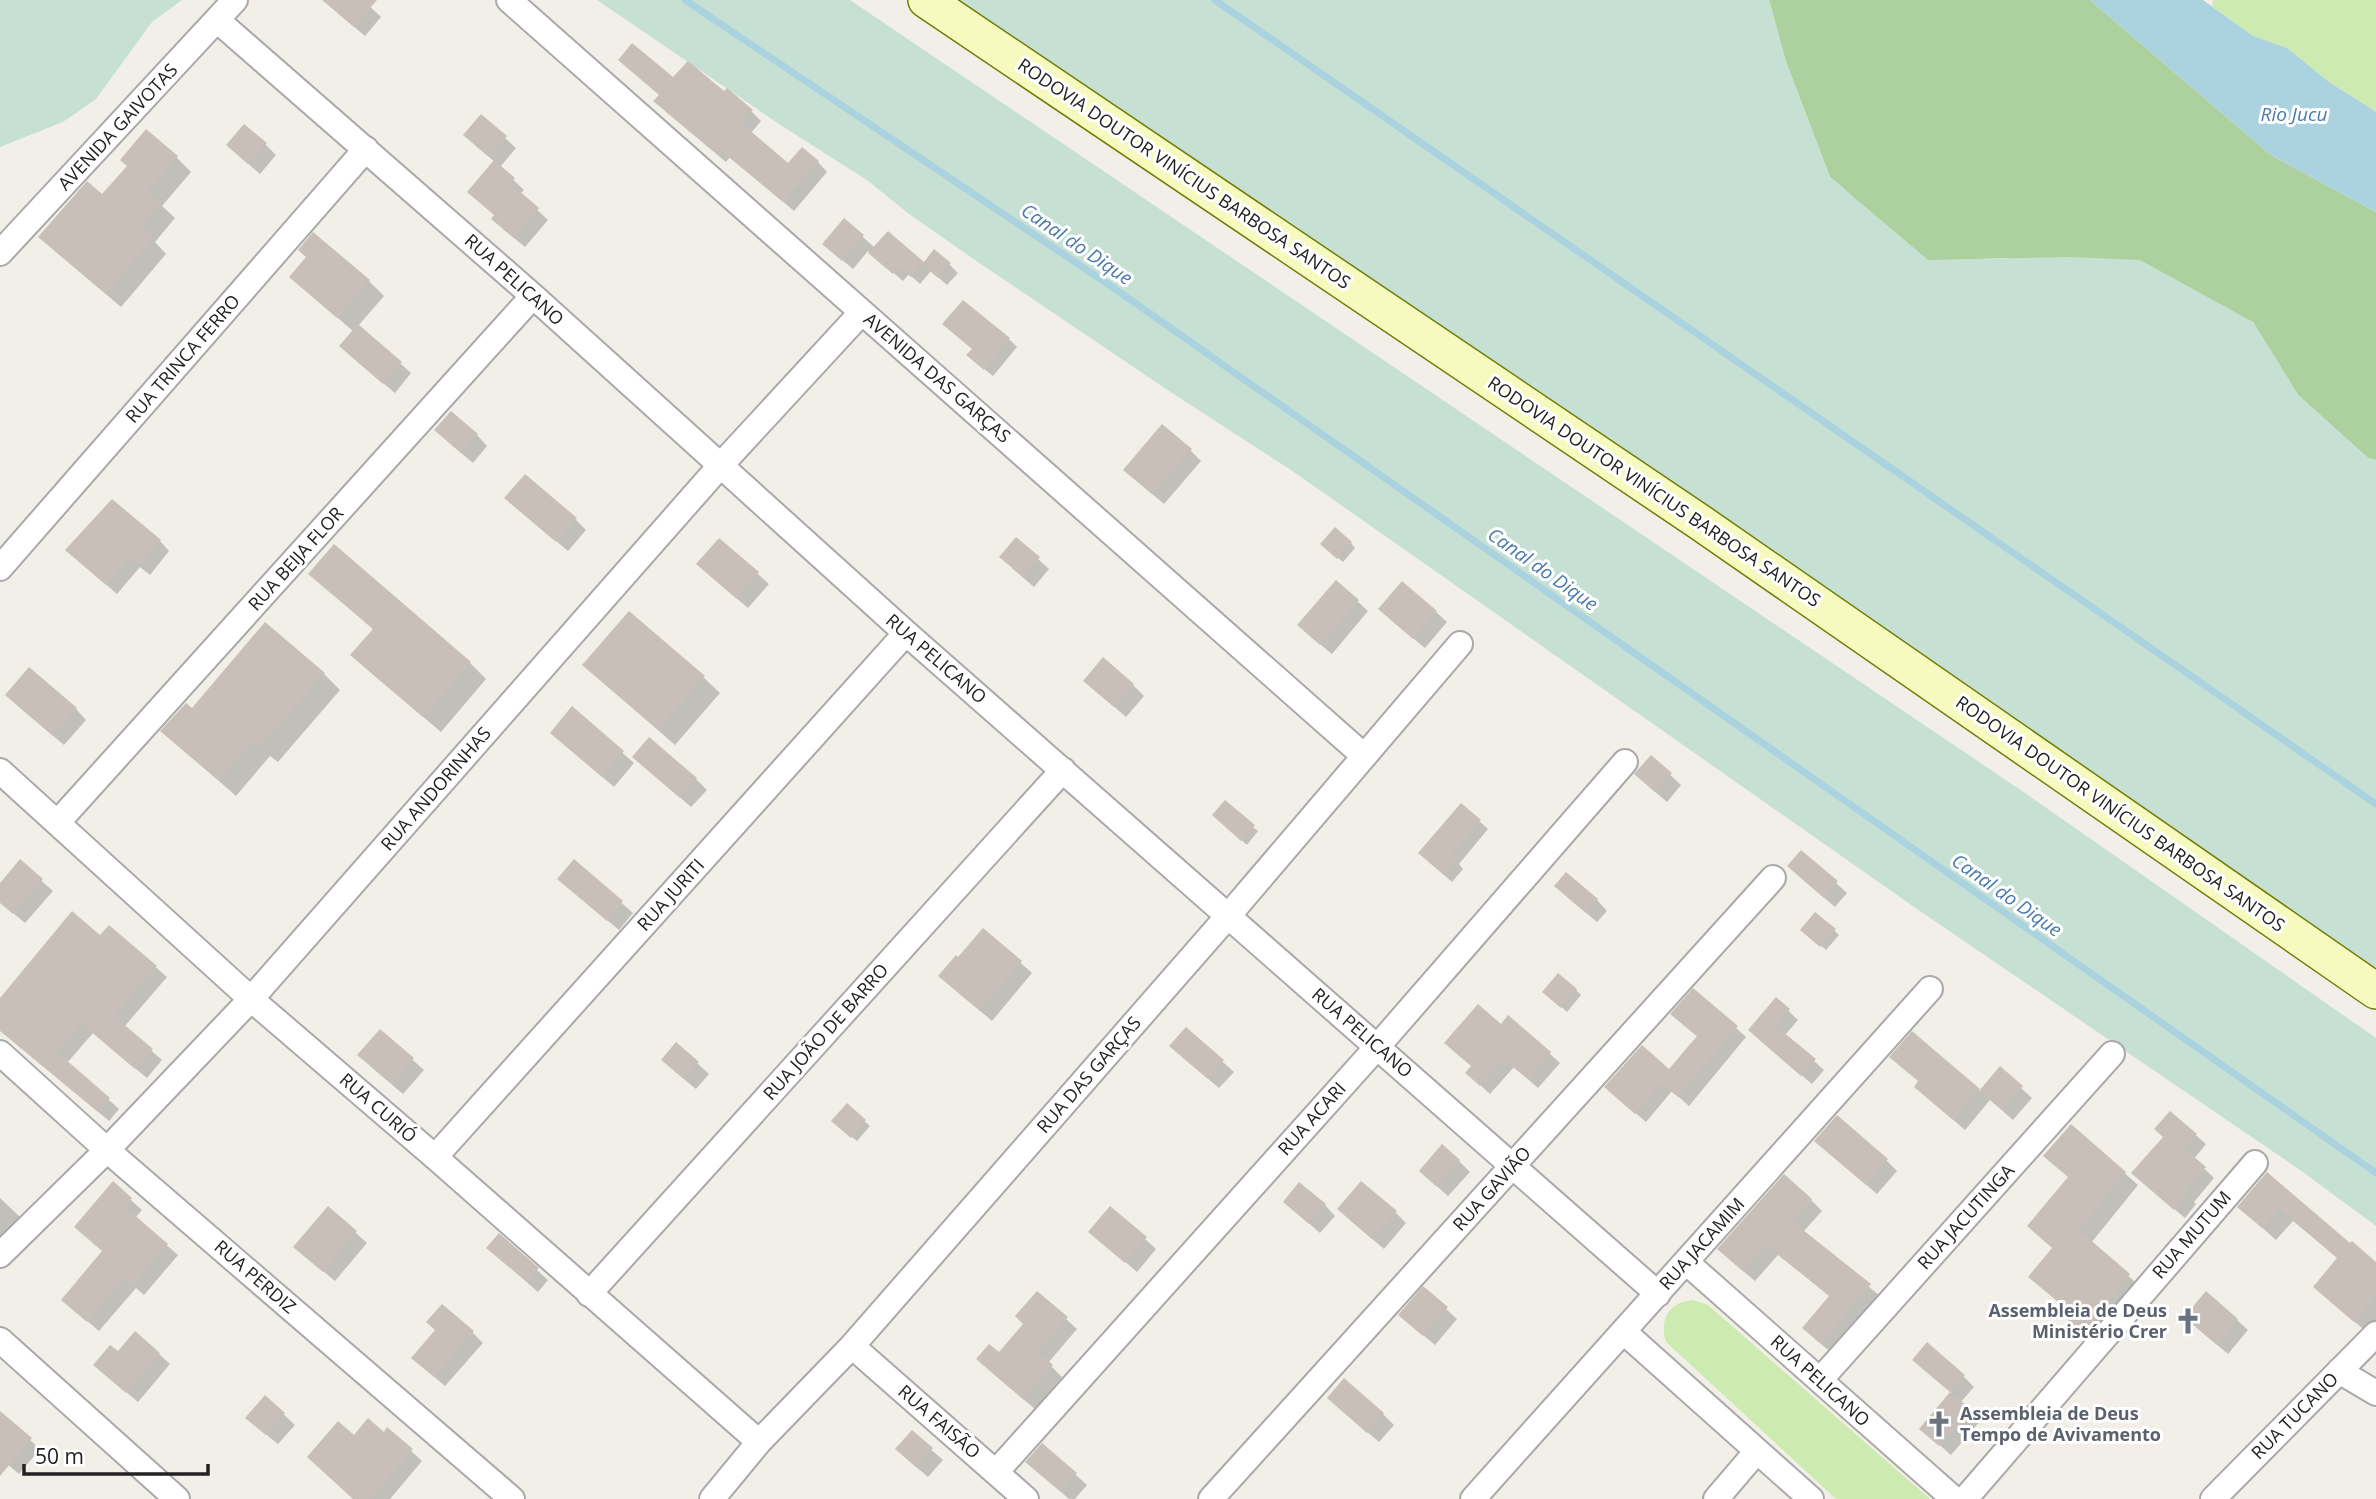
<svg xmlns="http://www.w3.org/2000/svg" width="2376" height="1499" viewBox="0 0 2376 1499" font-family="'Open Sans',sans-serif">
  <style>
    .grass { fill: #cdebb0 }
    .forest { fill: #add19e }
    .wetland { fill: #c6e0d4 }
    .water { fill: #aad3df }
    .shadow { fill: #0003 }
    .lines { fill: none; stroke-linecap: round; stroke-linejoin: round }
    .stream { stroke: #aad3df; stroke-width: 7 }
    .building { fill: #c7bfb8 }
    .minor-casing { stroke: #a9a9a9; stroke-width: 28 }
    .secondary-casing { stroke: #707d05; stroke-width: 38 }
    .minor { stroke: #fff; stroke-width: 24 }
    .secondary { stroke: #f7fabf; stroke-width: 35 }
    .labels { text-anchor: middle; stroke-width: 6; stroke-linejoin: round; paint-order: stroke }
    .street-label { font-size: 18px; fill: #222; stroke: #fff }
    .worship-label { font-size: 18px; font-weight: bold; fill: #5b616d; stroke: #fff; text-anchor: end }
    .water-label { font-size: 19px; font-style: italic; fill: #4a7aab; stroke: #fff }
  </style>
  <rect width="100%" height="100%" fill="#f2efe9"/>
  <!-- grass -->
  <path class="grass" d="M2213 0H2376V112L2329 82 2287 48 2253 36 2212 6Z
    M1693 1300 1708 1305 1930 1499H1836L1666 1342C1659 1320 1669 1302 1693 1300Z"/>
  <!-- forest -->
  <path class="forest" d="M1769 0H2090L2271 155 2376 212V460L2368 458 2298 395 2253 322 2007 258 1928 261 1830 177 1786 62Z"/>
  <!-- wetland -->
  <path class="wetland" d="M0 0H182L152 22 96 99 63 122 0 147Z
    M597 0H850L2025 793 2376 1038V1226L2300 1170 1917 909 1291 470 1169 391 975 260 909 214 867 180 782 126Z
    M923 0H1769L1786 62 1830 177 1928 260 2069 257 2140 260 2253 322 2298 395 2368 458 2376 460V988Z"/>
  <!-- water -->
  <path class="water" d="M2090 0H2203L2253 36 2287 48 2329 82 2376 112V212L2271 155Z"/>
  <!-- shadow -->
  <path class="shadow" d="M332 0H363L381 17 365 36 339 14Z
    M674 80 724 94 751 111 761 121 751 133 789 165 818 162 827 172 794 211 730 157 726 162 665 111Z
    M505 138 516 148 500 167 524 190 520 194 548 220 525 247 504 230 496 216 495 162 476 146Z
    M265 144 276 155 260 174 239 156Z
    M176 157 191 172 162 206 175 218 155 242 166 254 121 307 55 251 102 197Z
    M844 220 875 248 924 264H949L958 273 947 285 931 271 920 284 909 274 903 281 868 251 853 269 834 253Z
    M291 277 369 281 384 296 358 326 411 373 395 393 352 357 354 332Z
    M1009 339 1017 347 993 376 977 363Z
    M477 435 487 446 473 463 447 441Z
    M1190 450 1201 461 1164 504 1136 480Z
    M517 508 576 520 586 530 568 551Z
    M719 540 769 584 748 608 709 575Z
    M160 541 169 551 150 575 140 567 117 594 78 560Z
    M1351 543 1355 548 1343 562 1327 549Z
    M1038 559 1049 569 1034 587 1012 568Z
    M311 574 470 663 486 679 441 732 369 671 374 630Z
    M1357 601 1368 611 1332 654 1310 636Z
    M1436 612 1447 622 1425 648 1391 620Z
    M584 665 703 677 720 693 675 745Z
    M324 674 340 690 278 762 270 756 236 796 162 731 192 710Z
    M1133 685 1144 696 1126 717 1096 691Z
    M18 706 76 709 86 720 64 745Z
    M572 709 634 763 614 787 563 743Z
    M1651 757 1681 785 1667 802 1647 785Z
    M645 767 696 779 707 790 691 807Z
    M1462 806 1488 829 1459 864 1463 869 1452 882 1428 861Z
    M1219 820 1253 827 1258 831 1247 845Z
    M1801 852 1847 893 1835 907 1800 877Z
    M574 861 633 913 619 930 570 889Z
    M20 862 53 891 25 923 0 902V885Z
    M1567 897 1597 900 1607 911 1597 922Z
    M109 927 167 977 124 1027 162 1060 147 1078 93 1033 67 1063 119 1109 109 1121 0 1030V999L100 938Z
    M983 930 1032 973 992 1021 951 986 958 959Z
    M1834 930 1839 935 1826 950 1807 934Z
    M1576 990 1581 995 1567 1012 1549 996Z
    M1776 999 1798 1020 1785 1035 1824 1070 1812 1084 1759 1039Z
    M1509 1017 1560 1063 1538 1088 1514 1067 1490 1094 1477 1082 1501 1026Z
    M1682 1024 1736 1028 1746 1037 1689 1106 1672 1091 1646 1122 1616 1096 1669 1071 1698 1037Z
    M1186 1029 1234 1072 1219 1088 1182 1057Z
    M380 1031 424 1070 403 1094 370 1066Z
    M1912 1034 1980 1092 2000 1069 2032 1098 2013 1120 1990 1100 1965 1130 1927 1097 1920 1082Z
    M677 1045 709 1074 696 1089 674 1071Z
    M847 1106 870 1126 857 1141 838 1126Z
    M2170 1113 2206 1144 2194 1159 2214 1178 2194 1202 2196 1204 2185 1218 2143 1182 2165 1137Z
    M2071 1126 2138 1185 2091 1243 2142 1288 2096 1344 2078 1328 2069 1311 2043 1289 2070 1178Z
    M1827 1151 1886 1160 1897 1171 1877 1194Z
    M1459 1161 1470 1172 1448 1196 1432 1182Z
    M2267 1175 2376 1265V1326L2369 1334 2329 1300 2339 1259 2293 1221 2276 1240 2239 1207Z
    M113 1184 142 1210 135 1218 178 1255 144 1295 136 1288 99 1331 74 1310 104 1252Z
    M0 1198 21 1218 0 1242Z
    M1811 1200 1822 1211 1803 1232 1880 1296 1832 1353 1815 1339 1831 1297 1778 1255 1755 1281 1730 1260Z
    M1325 1205 1335 1216 1320 1233 1296 1212Z
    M328 1208 367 1243 335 1281 306 1257Z
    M1395 1212 1406 1223 1384 1249 1350 1220Z
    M499 1236 548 1280 538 1292 499 1258Z
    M1099 1239H1145L1156 1249 1137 1272Z
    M1424 1289 1457 1319 1435 1345 1411 1325Z
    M1066 1319 1077 1329 1048 1363 1062 1377 1035 1409 989 1370 999 1355Z
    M2237 1320 2248 1330 2228 1354 2197 1328Z
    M437 1330 472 1332 483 1343 445 1386 424 1368Z
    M159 1354 170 1364 138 1402 106 1375Z
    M1925 1370 1963 1376 1974 1387 1960 1403 1980 1421 1951 1455 1921 1429 1952 1393Z
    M265 1397 295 1425 278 1444 258 1428Z
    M1340 1409 1383 1414 1394 1425 1379 1442Z
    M0 1413 40 1449 19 1474 0 1458Z
    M388 1430 422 1461 390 1499H355L354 1437 384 1434Z
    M912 1433 943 1460 928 1477 908 1460Z
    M1042 1445 1087 1485 1075 1499H1069L1038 1472Z"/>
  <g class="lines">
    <!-- stream -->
    <path class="stream" d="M685 0 1118 291 2376 1173
      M1215 0 2376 804"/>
  </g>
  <!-- building -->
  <path class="building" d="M322 0H377L354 27Z
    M632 43 673 77 688 61 724 91 727 88 753 110 741 123 788 163 802 147 819 161 783 202 719 149 716 153 653 101 659 95 618 60Z
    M481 114 507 136 489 157 463 135Z
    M244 124 267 143 248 164 226 145Z
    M146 129 178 156 148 191 161 202 141 227 153 238 106 294 38 237 87 181 102 194 127 166 120 160Z
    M494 160 515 178 510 183 539 208 514 238 491 219 494 215 467 192Z
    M844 218 864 235 842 261 822 244Z
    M888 231 924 262 934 249 951 263 938 278 922 264 911 277 900 267 893 274 868 253Z
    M313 232 370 280 337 318 289 277 306 257 298 250Z
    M963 300 1010 338 984 370 966 355 972 349 942 324Z
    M358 324 402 362 383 384 339 346Z
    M451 411 478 434 461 453 434 430Z
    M1162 424 1192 449 1152 494 1123 470Z
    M525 474 577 518 556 542 504 498Z
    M112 499 161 540 139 566 129 558 106 585 65 550Z
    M1335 527 1352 542 1337 559 1320 544Z
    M1016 537 1040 557 1023 577 999 557Z
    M719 538 759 572 737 599 696 564Z
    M334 544 471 662 423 717 350 655 373 629 308 574Z
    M1336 580 1359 600 1320 645 1297 625Z
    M1402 581 1437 611 1413 639 1378 609Z
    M629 611 705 676 658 730 582 665Z
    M265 622 325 673 260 747 253 741 219 781 160 731 186 703 192 708Z
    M1103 657 1134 684 1114 707 1083 681Z
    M29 667 77 708 53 736 5 695Z
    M572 706 624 751 602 777 550 733Z
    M649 737 697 778 680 798 632 757Z
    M1651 755 1672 773 1655 792 1634 774Z
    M1225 800 1255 825 1241 841 1212 815Z
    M1461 803 1481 820 1452 855 1457 860 1444 875 1418 853Z
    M1801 850 1838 881 1824 898 1787 866Z
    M20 859 43 879 13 914 0 903V883Z
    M574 859 623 901 607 921 557 879Z
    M1566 872 1598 899 1586 913 1554 886Z
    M72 911 100 935 109 925 157 966 114 1016 153 1049 135 1069 82 1024 57 1052 110 1098 98 1112 0 1031V998Z
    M1815 912 1836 929 1820 947 1800 930Z
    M983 928 1022 961 980 1011 938 976 956 955 958 957Z
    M1558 973 1577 989 1561 1008 1542 992Z
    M1693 988 1738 1026 1678 1097 1661 1083 1635 1114 1604 1087 1642 1045 1669 1069 1697 1036 1670 1014Z
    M1776 997 1790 1009 1776 1026 1816 1059 1801 1076 1748 1030Z
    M1478 1004 1501 1024 1508 1015 1551 1052 1528 1079 1503 1059 1480 1086 1465 1073 1471 1066 1444 1043Z
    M1186 1027 1224 1060 1208 1079 1169 1046Z
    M380 1029 414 1058 392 1084 357 1055Z
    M1912 1031 1980 1089 1953 1120 1914 1087 1918 1081 1889 1057Z
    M676 1042 699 1062 684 1079 661 1060Z
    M2000 1066 2023 1086 2002 1110 1979 1091Z
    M847 1103 866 1120 851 1138 831 1121Z
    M2170 1111 2197 1134 2185 1149 2206 1167 2185 1191 2188 1194 2174 1210 2131 1173 2163 1137 2154 1129Z
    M1837 1115 1888 1159 1866 1185 1814 1141Z
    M2071 1124 2126 1172 2079 1230 2130 1274 2083 1333 2063 1316 2068 1310 2028 1277 2052 1248 2027 1226 2068 1177 2043 1156Z
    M1442 1144 1460 1160 1437 1187 1419 1171Z
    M2267 1172 2350 1243 2352 1241 2376 1262V1296L2354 1322 2313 1287 2337 1258 2279 1208 2262 1228 2237 1207Z
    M1784 1174 1812 1199 1793 1222 1871 1284 1821 1344 1802 1328 1829 1296 1767 1245 1744 1272 1717 1249Z
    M113 1181 132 1198 125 1207 168 1244 132 1286 124 1278 87 1322 61 1300 102 1251 74 1227Z
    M1361 1181 1397 1211 1372 1239 1337 1209Z
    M1299 1182 1326 1204 1309 1224 1283 1202Z
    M328 1206 357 1231 323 1272 293 1247Z
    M1110 1206 1147 1237 1125 1263 1088 1232Z
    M499 1233 539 1268 527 1282 486 1248Z
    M1423 1286 1448 1307 1423 1336 1398 1315Z
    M1037 1291 1068 1317 1038 1352 1053 1365 1024 1400 976 1359 989 1344 999 1352 1023 1324 1015 1316Z
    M2206 1291 2238 1319 2217 1345 2184 1317Z
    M442 1304 474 1331 434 1377 411 1358 435 1330 426 1322Z
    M135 1331 160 1353 126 1393 93 1365 110 1345 118 1351Z
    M1927 1342 1965 1375 1950 1392 1912 1360Z
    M1344 1378 1384 1413 1367 1433 1327 1398Z
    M1950 1392 1971 1409 1939 1446 1919 1429Z
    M265 1395 285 1413 266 1435 245 1418Z
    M0 1411 32 1438 0 1476Z
    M368 1418 384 1432 387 1427 413 1449 370 1499H353L307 1457 338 1421 354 1435Z
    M912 1430 933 1448 917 1468 895 1449Z
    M1042 1443 1077 1473 1061 1492 1025 1462Z"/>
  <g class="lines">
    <!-- minor casing -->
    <g class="minor-casing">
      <path id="minor" d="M509 0 1364 756
        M217 20 533 296 906 633 1658 1294
        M0 253 235 0
        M0 568 366 149
        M0 771 251 999 435 1157 759 1442
        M58 822 533 296
        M0 1053 107 1150 512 1499
        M435 1157 906 633
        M0 1255 107 1150 251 999 720 466 862 312
        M1686 1262 1954 1499
        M589 1294 1063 770
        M1624 1332 1811 1499
        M0 1340 177 1499
        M852 1346 1026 1499
        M2339 1371 2376 1393
        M1820 1380 2112 1054
        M996 1472 1378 1046 1625 762
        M712 1499 759 1442 852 1346 1228 916 1460 644
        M1211 1499 1773 878
        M1473 1499 1930 989
        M1716 1499 1757 1451
        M1965 1499 2255 1163
        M2213 1499 2376 1334"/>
    </g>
    <!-- secondary casing -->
    <g class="secondary-casing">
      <path id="secondary" d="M926 0 1701 523 2376 991"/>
    </g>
    <!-- minor -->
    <use href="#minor" class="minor"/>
    <!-- secondary -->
    <use href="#secondary" class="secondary"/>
  </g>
  <!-- icons -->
  <defs>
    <g id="church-bare" transform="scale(2.1)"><path d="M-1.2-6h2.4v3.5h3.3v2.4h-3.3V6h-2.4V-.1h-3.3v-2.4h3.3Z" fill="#6b7280" stroke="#fff" stroke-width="2.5" paint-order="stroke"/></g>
  </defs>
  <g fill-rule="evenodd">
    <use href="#church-bare" x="2188" y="1321"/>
    <use href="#church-bare" x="1939" y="1424"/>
  </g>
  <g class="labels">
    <!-- street labels -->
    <g class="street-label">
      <text transform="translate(118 127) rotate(-47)" y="6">AVENIDA GAIVOTAS</text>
      <text transform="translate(1184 174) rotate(34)" y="6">RODOVIA DOUTOR VINÍCIUS BARBOSA SANTOS</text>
      <text transform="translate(514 280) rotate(42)" y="6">RUA PELICANO</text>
      <text transform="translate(183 359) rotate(-49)" y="6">RUA TRINCA FERRO</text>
      <text transform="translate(937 378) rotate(41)" y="6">AVENIDA DAS GARÇAS</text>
      <text transform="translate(1654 492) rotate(34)" y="6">RODOVIA DOUTOR VINÍCIUS BARBOSA SANTOS</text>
      <text transform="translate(296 559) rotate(-48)" y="6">RUA BEIJA FLOR</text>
      <text transform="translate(936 659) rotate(41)" y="6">RUA PELICANO</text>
      <text transform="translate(436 789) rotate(-49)" y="6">RUA ANDORINHAS</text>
      <text transform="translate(2120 814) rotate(35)" y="6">RODOVIA DOUTOR VINÍCIUS BARBOSA SANTOS</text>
      <text transform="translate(671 895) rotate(-48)" y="6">RUA JURITI</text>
      <text transform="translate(826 1032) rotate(-48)" y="6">RUA JOÃO DE BARRO</text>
      <text transform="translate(1362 1033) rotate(41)" y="6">RUA PELICANO</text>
      <text transform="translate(1089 1075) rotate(-49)" y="6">RUA DAS GARÇAS</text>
      <text transform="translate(378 1108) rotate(41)" y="6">RUA CURIÓ</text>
      <text transform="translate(1312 1119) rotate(-48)" y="6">RUA ACARI</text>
      <text transform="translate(1492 1189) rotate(-48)" y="6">RUA GAVIÃO</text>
      <text transform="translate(1966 1217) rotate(-48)" y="6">RUA JACUTINGA</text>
      <text transform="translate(2192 1235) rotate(-49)" y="6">RUA MUTUM</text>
      <text transform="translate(1702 1244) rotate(-48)" y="6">RUA JACAMIM</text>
      <text transform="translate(255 1277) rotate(41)" y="6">RUA PERDIZ</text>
      <text transform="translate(1820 1381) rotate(42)" y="6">RUA PELICANO</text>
      <text transform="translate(2295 1416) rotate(-45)" y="6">RUA TUCANO</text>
      <text transform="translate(939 1422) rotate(41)" y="6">RUA FAISÃO</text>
    </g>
    <!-- worship labels -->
    <g class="worship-label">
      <text x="2167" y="1317">Assembleia de Deus<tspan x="2167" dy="21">Ministério Crer</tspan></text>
      <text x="1960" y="1420" text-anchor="start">Assembleia de Deus<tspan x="1960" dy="21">Tempo de Avivamento</tspan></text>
    </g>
    <!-- water labels -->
    <g class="water-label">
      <text x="2294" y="121">Rio Jucu</text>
      <text transform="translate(1077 244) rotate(34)" y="7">Canal do Dique</text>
      <text transform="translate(1543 569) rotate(35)" y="7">Canal do Dique</text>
      <text transform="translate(2007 895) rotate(35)" y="7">Canal do Dique</text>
    </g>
  </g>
  <!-- scale -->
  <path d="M24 1464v10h184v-10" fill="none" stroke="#222222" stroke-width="3.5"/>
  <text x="35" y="1464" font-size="21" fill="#222222" stroke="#ffffff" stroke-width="5" paint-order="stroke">50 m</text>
</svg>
